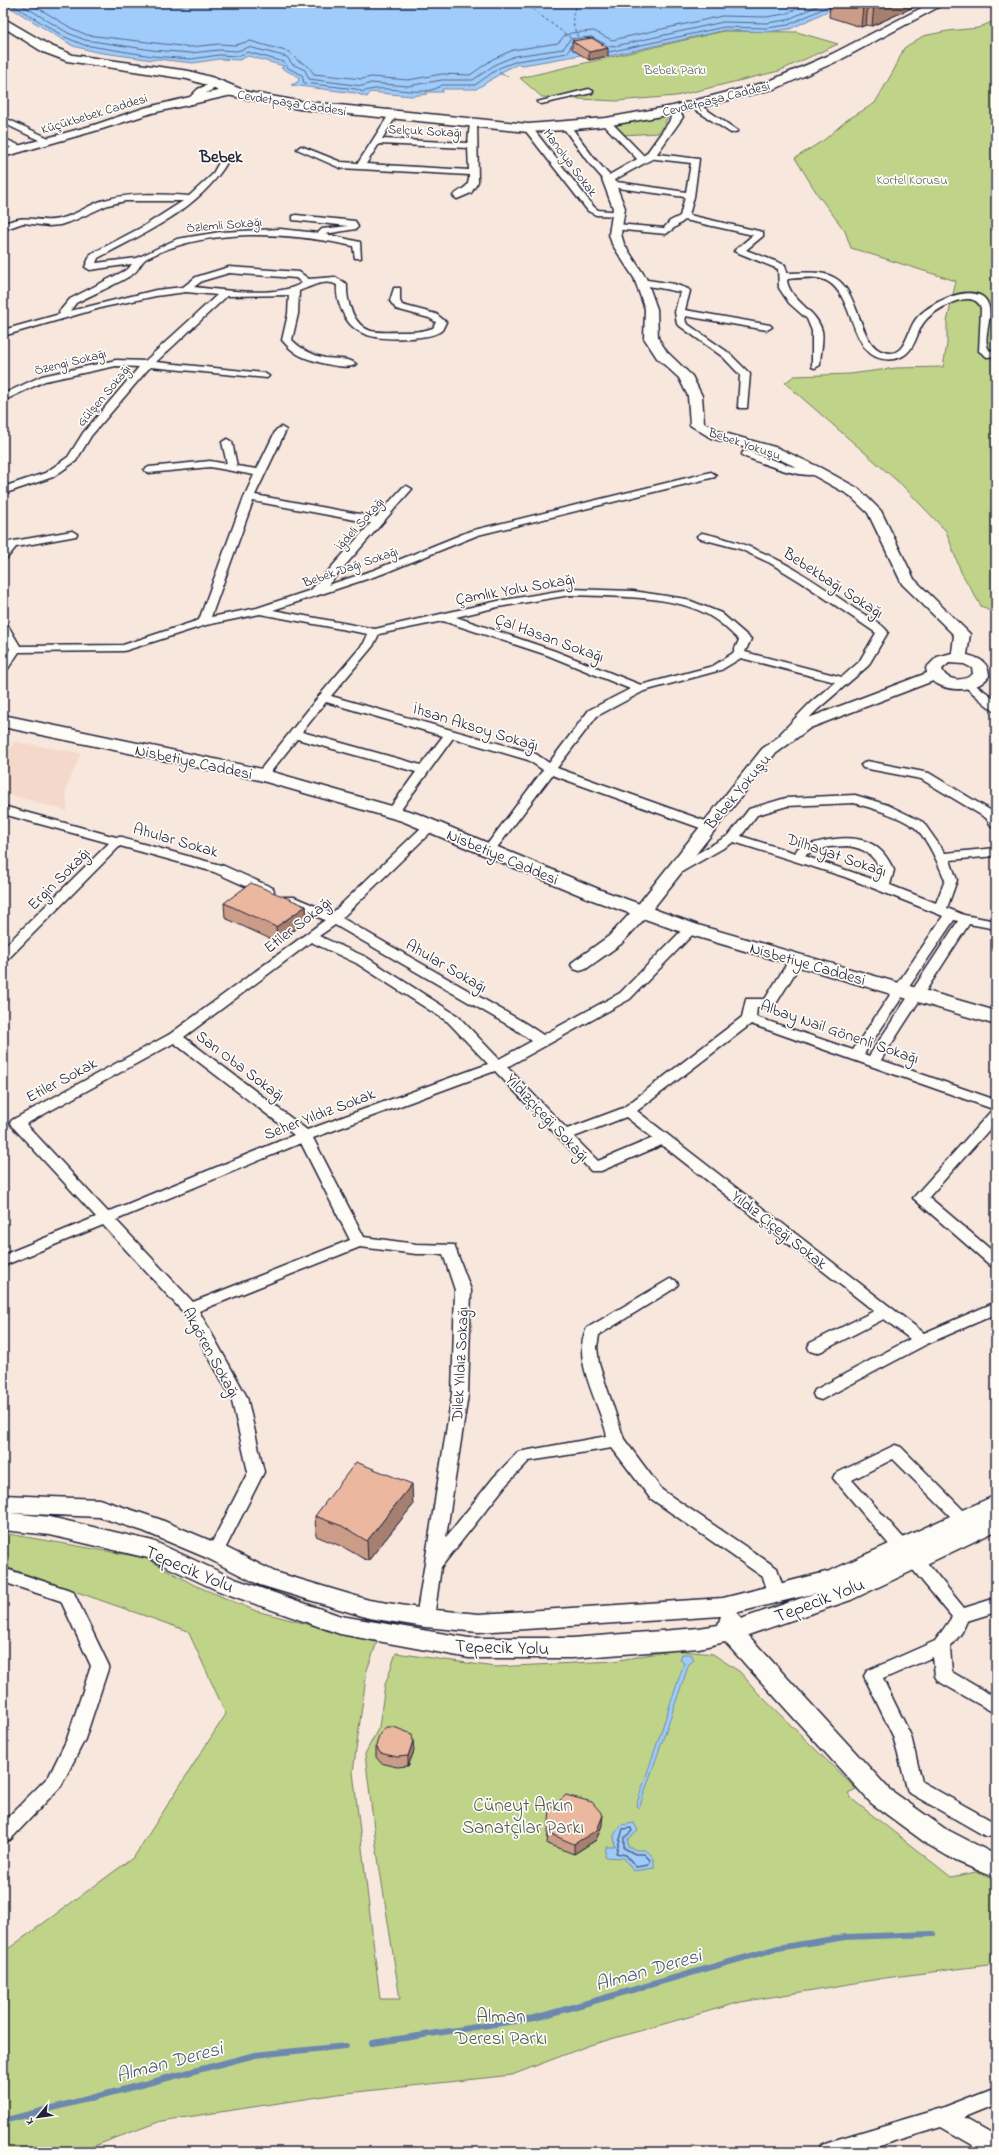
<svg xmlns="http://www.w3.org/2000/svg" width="999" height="2155" viewBox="0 0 999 2155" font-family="'Indie Flower',sans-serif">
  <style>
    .built { fill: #f4d9ca }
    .green { fill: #c0d489; stroke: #717b62 }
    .water { fill: #9fccfa; stroke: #6d88ae }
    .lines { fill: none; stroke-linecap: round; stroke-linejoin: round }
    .shore-far1 { stroke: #546687; stroke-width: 1 }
    .shore { stroke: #546687; stroke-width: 1.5 }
    .stream { stroke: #6d88ae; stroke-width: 6 }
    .ferry { stroke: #485574; stroke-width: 1; stroke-dasharray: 3 2.5; stroke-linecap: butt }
    .street-casing { stroke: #22223b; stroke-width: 3 }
    .secondary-casing { stroke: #22223b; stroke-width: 3 }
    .primary-casing { stroke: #22223b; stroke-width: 3 }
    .street { fill: #fdfcf7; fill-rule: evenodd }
    .secondary { fill: #fdfcf7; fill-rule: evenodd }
    .primary { fill: #fdfcf7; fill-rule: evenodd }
    .wall { fill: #cb9d89; stroke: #22223b }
    .shaded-wall { fill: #a5806f; stroke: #22223b }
    .building { fill: #ecb79f; stroke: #22223b }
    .labels { text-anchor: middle; stroke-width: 3.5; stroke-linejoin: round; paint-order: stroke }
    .far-park-label { font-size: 13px; fill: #515752; stroke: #fdfcf7 }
    .far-street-label { font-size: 13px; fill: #22223b; stroke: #fdfcf7 }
    .street-label { font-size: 16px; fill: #22223b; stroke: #fdfcf7 }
    .far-district-label { font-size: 17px; font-weight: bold; fill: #22223b; stroke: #fdfcf7 }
    .near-street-label { font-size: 19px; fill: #22223b; stroke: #fdfcf7 }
    .near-park-label { font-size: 19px; fill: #515752; stroke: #fdfcf7 }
    .near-water-label { font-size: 20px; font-style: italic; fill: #485574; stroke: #fdfcf7 }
  </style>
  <rect width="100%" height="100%" fill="#f8e7dd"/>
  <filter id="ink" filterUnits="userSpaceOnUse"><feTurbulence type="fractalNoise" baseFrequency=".025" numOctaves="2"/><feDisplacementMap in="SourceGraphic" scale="8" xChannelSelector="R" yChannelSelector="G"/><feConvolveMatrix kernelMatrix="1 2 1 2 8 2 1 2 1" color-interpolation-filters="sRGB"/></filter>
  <g filter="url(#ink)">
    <!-- built -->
    <path class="built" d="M15 742 81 753 66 789 67 811 3 793V757Z"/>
    <!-- green -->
    <path class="green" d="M996 20V615L981 606 961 572 946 531 903 486 785 383 794 376 850 374 896 368 943 367 947 344V322L956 281 851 248 845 231 818 195 795 158 824 140 847 120 875 103 895 68 904 48 923 36 948 31 978 28Z
      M724 31 797 32 838 44 779 71 676 96 616 101 542 97 520 78Z
      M663 115 669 116 658 133 622 135 613 125Z
      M3 1533 146 1558 194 1585 256 1611 377 1642 367 1670 353 1772 380 1999H400L376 1845 365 1754 379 1727 385 1685 396 1653 495 1667 614 1661 674 1650 713 1654 740 1672 759 1694 856 1789 848 1793 853 1800 951 1877 976 1872 996 1881V1964L885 1978 741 2002 590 2045 512 2075 338 2094 161 2121 78 2152H3V1950L8 1949 134 1857 226 1714 188 1631 3 1566Z"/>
    <!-- water -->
    <path class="water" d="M3 3H844L790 29 767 32 725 30 609 56 591 46 572 48 581 55 523 65 518 64 499 73 508 76 500 74 476 89H442L443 92H426L427 94 411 96 370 92 367 97 355 93 291 85 298 82 299 77 281 68 284 66 248 56 239 60 219 59 193 63 157 59 153 60 96 52 73 46Z
      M682 1654H691L694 1660 689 1664 639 1808 636 1806 684 1663 680 1660Z
      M634 1823 638 1831 628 1839V1846L636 1850H646L654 1858V1868L633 1871 624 1858 605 1857 606 1847H615L614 1835 621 1825Z"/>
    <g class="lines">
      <!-- shore-far1 -->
      <path class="shore-far1" d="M9 3 65 37 84 45 152 56 191 59 219 55 238 56 248 52 284 62 288 68 302 75 304 83 356 89 363 92C384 82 423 100 442 85H475L499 68 517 61 568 53 571 45
        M19 3 68 33 85 40 152 50 191 53 219 50 237 51 249 47 287 57 292 64 305 70 309 79 362 86 371 83 408 86 442 80H473L496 64 515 56 563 49 570 39 591 37 611 47 723 22 767 23 787 20 823 3
        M30 3 71 28 87 35 190 47 219 44 235 45 250 41 289 52 297 60 308 66 314 74 362 79 371 77 408 80 442 74 470 75 493 59 513 50 558 43 564 36 571 33 594 31 612 40 722 16 766 17 785 14 809 3
        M609 52 724 27 767 28 788 25 829 6"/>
      <!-- shore -->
      <path class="shore" d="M631 1828 632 1831 624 1838V1848L635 1854H644L650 1860 649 1865 636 1867 626 1855 616 1853 623 1829Z"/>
      <!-- stream -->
      <path class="stream" d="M372 2043 535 2018 778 1948 845 1937 933 1934
        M3 2121 255 2055 346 2046"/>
      <!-- ferry -->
      <path class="ferry" d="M524 3 575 41
        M579 3C569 13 573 28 579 39"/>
      <!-- street casing -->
      <g class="street-casing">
        <path id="street" d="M589 89 593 91 592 93 541 104 537 102Z
          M691 103H697L738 131 731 133 691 107Z
          M390 113 397 115 382 139 468 143 470 122 477 120 478 182 471 193 457 199 453 196C461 188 470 189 469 175L340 168 297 149 301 146 341 162 358 163ZM379 144 468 148 469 170 366 164Z
          M3 117 51 139 52 141 45 143 3 123Z
          M603 120H609L645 157V161H639L603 124Z
          M563 124H569L594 158 611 177V181H605L588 162 562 126Z
          M525 126H531L594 207 598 210 621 212V216L596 215 588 211 525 130Z
          M3 138 23 147 24 149 20 152 3 144Z
          M650 153 699 159 694 197 689 215 763 232V236L746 250 785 265 787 273C803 273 821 270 835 278 860 292 859 346 884 352 890 354 896 353 900 349 908 341 909 328 916 319 928 304 965 285 983 297 999 311 979 339 990 351L996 349V356L987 357 979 351 981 308C973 286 934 310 925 321 917 330 917 344 907 353 904 356 899 358 894 359 850 365 857 302 830 283 819 275 801 278 788 279L787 281C791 302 817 310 822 331 824 342 820 354 820 365L815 368 812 367V331L807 319 789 303 779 288 778 269 734 251 753 235 685 220 666 234 613 229 611 227 616 224 664 228 670 221 680 216 685 197 610 187 606 184 610 181 686 192 691 163 647 158V154Z
          M224 158 228 161C200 209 146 232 98 258L96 263 137 258 177 239 220 232 280 229 318 233 322 229 348 226 293 220V216L296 215 355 221 358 227 356 229 325 234 360 242 361 258H355L353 246C288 232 208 227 147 258 141 261 139 270 133 274 116 285 95 293 76 303L70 311 156 290 183 287 196 277 229 267 299 272 309 279 335 277 347 284C346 301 353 325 371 331 380 333 390 332 399 332 411 332 422 332 433 328L436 322 429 318 396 309 390 301 394 288H400V301L402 305 436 314 446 322 442 330C436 336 421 337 412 338 387 339 357 341 344 315 339 305 336 296 337 285 325 278 310 287 299 291L298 314 292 340C301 349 312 355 325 358 334 359 350 358 356 364 348 372 308 360 299 355 292 351 287 346 282 340L288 314 289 295 227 296 156 362 264 373 269 376 267 378 150 367 91 436 76 461 53 477 3 494V487L45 473 68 457 83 433 139 367 116 366 45 381 3 401V394L42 376 116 360 145 361 217 295 186 292 156 296 104 307 3 336V330L60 314 59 312 70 299 128 269 132 264 90 270 85 267 91 254 144 226 183 201H125L108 205 75 220 60 225 49 226 23 223 3 230V224C29 212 37 224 59 219 74 216 87 206 101 201 129 192 160 194 189 196L212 175 221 159ZM229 273 296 278 302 283C279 298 222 290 194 287L202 281Z
          M641 279 674 284 688 289 690 291 685 310 770 325 772 327 767 330 685 316 686 323 729 353 750 374 747 408H739L738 406 740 375 723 357 677 324 675 312 680 292 638 284 636 282Z
          M281 427 286 430 255 495 376 517 403 487 407 486 412 489 328 585 374 570 470 531 711 472 716 475 715 477 478 535 382 574 273 610 375 629 498 601 570 589 633 591 686 599 721 613 751 639 745 652 842 677 859 662 876 633 801 582 770 563 740 549 698 538 697 536 702 533C765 546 803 573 855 609 865 615 881 622 888 632L868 666 818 709 790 737 786 738 780 734 810 703 835 682 741 658 721 670 644 691 597 716 557 768 711 823 713 826 711 829H703L552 775 493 853 489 854 483 850 543 770 528 760 453 738 397 815 393 816 387 812 416 772 297 739 266 778 262 779 256 775 319 696 364 643 368 634 260 614 206 625 124 651 19 652 7 670 3 671V660L10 649 3 636V623L7 624 20 646 123 645 199 620 244 497 254 475 210 467 149 473 144 470 149 467 210 461 227 464 222 442 227 439 232 442 237 466 257 469 276 430ZM253 501 371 523 311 590 257 608 211 617ZM570 595C612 597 678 594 713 618 723 624 731 633 739 640L733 653 713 666 641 685 555 651 456 617 498 607ZM443 621 547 655 630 689 589 710 549 763 536 754 331 696 373 646 379 634ZM326 702 443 736 421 765 302 732Z
          M747 451 794 467 816 468 821 471C810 484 757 461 743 456L742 454 743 452Z
          M72 531 77 534 76 536 16 547 7 558 3 559V549L8 542Z
          M968 680 990 695 996 701V712C991 710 971 691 964 686L962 684 964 682Z
          M867 761 929 773 995 813 996 828 992 827 986 818 921 779 863 768 861 765Z
          M855 795 888 805 923 822 945 853 996 848V856L950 860 957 880 947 908 964 915 996 921V929L969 924 881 1060 996 1100V1122L929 1197 996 1254V1267L991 1266 913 1198 993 1109 751 1024 637 1111 924 1333 996 1302V1314L927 1344 821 1400 815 1398 813 1394 815 1390 910 1339 884 1319 822 1351 816 1353 810 1351 808 1347 810 1343 874 1311 662 1145 601 1171H591L495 1071 313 1138 364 1237 416 1244 454 1245 471 1290 468 1395 446 1537 494 1477 518 1452 607 1436C601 1406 570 1358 587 1328L670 1279 675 1280 678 1284 675 1288 599 1335 597 1347 599 1364 624 1439 662 1490 777 1568 785 1594 782 1599 776 1601 770 1599 763 1577 650 1498 612 1448 529 1461 506 1485 441 1567 434 1618 431 1623 425 1625 419 1623 416 1618 452 1395 455 1290 443 1254H416L360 1247 199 1311 247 1397 264 1472 221 1557 215 1559 209 1557 207 1552 248 1472 231 1397 184 1313 103 1225 3 1266V1255L96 1217 12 1126 10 1123 12 1120 170 1034 325 920 284 903 283 900 284 897H294L332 913 426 823 430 822 436 826 434 829 342 918 525 1023 543 1035 620 993 686 926H696L698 929 630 999 507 1067 567 1129 623 1108 742 1017 746 999H765L791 957 796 956 803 960 774 1007H757L756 1017 853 1050 943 916 845 877 734 842 678 874H668L667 871 729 835 749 809 786 798ZM854 803C874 809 897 815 914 827 927 837 939 865 945 880L936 903 890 885 894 870C890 863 886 855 880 850 859 830 822 840 798 848L795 853 741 836 757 815 787 806ZM847 846C865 848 872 855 882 870L878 881 805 856 807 854 828 847ZM954 920 958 921 869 1056 864 1054ZM335 925 515 1029 532 1041 499 1059 458 1016 366 957 319 936ZM311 942 356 963 448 1022 488 1064 307 1130 184 1037ZM174 1043 294 1135 108 1212 26 1124ZM626 1117 653 1138 598 1161 574 1137ZM301 1143 350 1240 193 1302 116 1220Z
          M3 806 116 837H123L125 839 224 866 273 888 274 891 273 894H263L214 872 120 846 8 959 3 960V948L109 843 3 814Z
          M895 1445 901 1447 972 1519 970 1524 964 1525 958 1524 893 1459 852 1480 908 1543 910 1548 908 1553 902 1555 896 1553 833 1478 835 1474Z
          M914 1552 920 1554 964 1608 996 1598V1612L967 1621 962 1632 950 1648 952 1672 996 1698V1714L938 1681 935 1676 933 1657 883 1679 911 1736 922 1782 994 1822 996 1821V1837L985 1836 908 1792 893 1736 864 1676 867 1671 935 1641 952 1617 908 1564 906 1559 908 1554Z
          M3 1568 73 1591 109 1666 85 1739 61 1786 10 1840 3 1842V1822L49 1776 67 1739 91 1666 61 1601 3 1582Z
          M996 2087V2105L964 2118 996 2136V2152H985L941 2127 859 2152H818L821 2145 828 2142 942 2108Z"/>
      </g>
      <!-- secondary casing -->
      <g class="secondary-casing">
        <path id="secondary" d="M217 81 223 84 206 93 232 89 238 92 232 95 152 113 102 129 3 157V150L94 125 144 108 190 97 198 89Z
          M673 107 677 108 683 117 654 158 614 180 625 208 621 234 624 244 646 278 657 309 658 338 667 352 692 376 702 396 704 423 721 432 778 448 821 468 859 489 881 511 914 579 967 631 970 634 967 655C979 658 989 662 989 676 978 692 948 693 933 681L810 728 774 755 648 915 621 944 586 969 580 971 574 969 571 965 574 961 609 936 636 907 762 749 798 722 927 673 926 668 937 657 952 653 954 635 902 584 868 513 849 495 811 474 768 454 711 438 690 425 688 396 679 378 657 358 644 338 645 309 634 278 612 244 609 234 613 208 602 179 646 154 669 122 671 117 667 110ZM949 663 964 664 972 668 973 674C964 682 946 682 942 669Z
          M3 1495 99 1499 159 1519 223 1546 275 1572 369 1600 425 1609 479 1614 723 1598 830 1571 996 1495V1531L851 1600 748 1635 889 1789 944 1828 996 1855V1878L956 1861 927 1844 871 1803 725 1642 699 1648 572 1658H469L340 1634 219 1591 148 1558 50 1535 3 1530ZM10 1513 99 1517 143 1531 207 1558 260 1585 369 1618 425 1627 479 1632 721 1616 718 1625 699 1628 572 1638H469L341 1616 235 1579 153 1541 50 1517ZM816 1593 741 1619 738 1614 735 1613Z"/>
      </g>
      <!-- primary casing -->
      <g class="primary-casing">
        <path id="primary" d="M931 3H946L840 60 777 88 673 114 606 126 566 130 528 132 299 109 227 95 204 84 187 79 67 61 43 52 3 27V18L51 46 73 55 189 71 214 78 248 92 299 101 528 124 606 118 673 106 767 82 832 54Z
          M3 715 262 769 416 813 601 890 698 925 996 1011V1025L684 933 587 898 402 821 259 780 3 727Z"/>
      </g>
      <!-- street -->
      <use href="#street" class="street"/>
      <!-- secondary -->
      <use href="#secondary" class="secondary"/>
      <!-- primary -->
      <use href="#primary" class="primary"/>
    </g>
    <!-- wall -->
    <path class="wall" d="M830 3H919L918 5 872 26 866 25 861 27 829 17Z
      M572 41 608 56 589 60 572 49Z
      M224 903 306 906 307 921 277 942 225 918Z
      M413 1505 368 1561 343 1547 316 1536 315 1516Z
      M376 1746 414 1751 408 1766 397 1767 381 1763 376 1757Z
      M602 1825 596 1840 574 1854 547 1844 548 1833Z"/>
    <!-- shaded-wall -->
    <path class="shaded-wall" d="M868 3 866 25 861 27 863 6Z
      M878 3H919L918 5 872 26 874 5Z
      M608 48V56L589 60V52Z
      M306 906 307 921 277 942 276 927Z
      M412 1484 413 1505 368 1561 367 1541Z
      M413 1741 414 1751 408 1766V1756Z
      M603 1815 602 1825 596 1840 574 1854V1844Z"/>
    <!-- building -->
    <path class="building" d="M855 3H878L874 5 868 3 863 6Z
      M592 38 608 48 589 52 572 41Z
      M251 883 306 906 276 927 224 903Z
      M356 1462 412 1484 367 1541 342 1526 315 1516Z
      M386 1727H394L412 1734 413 1741 408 1756 397 1757 380 1753 376 1746 379 1735Z
      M566 1795 592 1802 603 1815 597 1830 574 1844 548 1833 550 1809Z"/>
  </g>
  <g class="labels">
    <!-- far-park labels -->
    <g class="far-park-label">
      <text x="675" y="74">Bebek Parkı</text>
      <text x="912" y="184">Kortel Korusu</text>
    </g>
    <!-- far-street labels -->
    <g class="far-street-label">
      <text transform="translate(716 98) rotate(-14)" y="5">Cevdetpaşa Caddesi</text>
      <text transform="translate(292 102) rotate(9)" y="5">Cevdetpaşa Caddesi</text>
      <text transform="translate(94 113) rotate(-17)" y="5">Küçükbebek Caddesi</text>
      <text transform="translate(425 130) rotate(3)" y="5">Selçuk Sokağı</text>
      <text transform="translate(571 162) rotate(53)" y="5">Manolya Sokak</text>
      <text transform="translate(224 224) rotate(-5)" y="5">Özlemli Sokağı</text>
      <text transform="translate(70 361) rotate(-14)" y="5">Özengi Sokağı</text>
      <text transform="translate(103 395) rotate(-50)" y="5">Gülşen Sokağı</text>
      <text transform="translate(745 443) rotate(19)" y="5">Bebek Yokuşu</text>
      <text transform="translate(359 523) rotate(-48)" y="5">İğdeli Sokağı</text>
      <text transform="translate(350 566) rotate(-19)" y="5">Bebek Dağı Sokağı</text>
    </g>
    <!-- street labels -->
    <g class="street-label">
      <text transform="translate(834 582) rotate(33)" y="6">Bebekbağı Sokağı</text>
      <text transform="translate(515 588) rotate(-10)" y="6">Çamlık Yolu Sokağı</text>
      <text transform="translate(550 637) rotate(20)" y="6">Çal Hasan Sokağı</text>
      <text transform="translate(476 726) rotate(17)" y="6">İhsan Aksoy Sokağı</text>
      <text transform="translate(194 761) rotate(12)" y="6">Nisbetiye Caddesi</text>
      <text transform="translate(737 791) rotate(-50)" y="6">Bebek Yokuşu</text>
      <text transform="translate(176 839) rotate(16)" y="6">Ahular Sokak</text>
      <text transform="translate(837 854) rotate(19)" y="6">Dilhayat Sokağı</text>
      <text transform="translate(503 856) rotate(23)" y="6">Nisbetiye Caddesi</text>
      <text transform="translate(58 878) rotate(-45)" y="6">Ergin Sokağı</text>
      <text transform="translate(297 924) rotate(-38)" y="6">Etiler Sokağı</text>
      <text transform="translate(808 963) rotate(16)" y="6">Nisbetiye Caddesi</text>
      <text transform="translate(447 965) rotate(30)" y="6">Ahular Sokağı</text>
      <text transform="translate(840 1031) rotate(19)" y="6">Albay Nail Gönenli Sokağı</text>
      <text transform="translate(241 1065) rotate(37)" y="6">Sarı Oba Sokağı</text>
      <text transform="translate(61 1079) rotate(-28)" y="6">Etiler Sokak</text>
      <text transform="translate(319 1113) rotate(-21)" y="6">Seher Yıldız Sokak</text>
      <text transform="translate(548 1117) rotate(47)" y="6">Yıldızçiçeği Sokağı</text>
      <text transform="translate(780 1229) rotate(38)" y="6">Yıldız Çiçeği Sokak</text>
      <text transform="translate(212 1352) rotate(61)" y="6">Akgören Sokağı</text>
      <text transform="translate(459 1364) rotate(-87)" y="6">Dilek Yıldız Sokağı</text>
    </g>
    <!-- far-district labels -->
    <g class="far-district-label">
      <text x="221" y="162">Bebek</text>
    </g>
    <!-- near-street labels -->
    <g class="near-street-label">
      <text transform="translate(190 1568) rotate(23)" y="7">Tepecik Yolu</text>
      <text transform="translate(819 1599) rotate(-21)" y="7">Tepecik Yolu</text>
      <text transform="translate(502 1646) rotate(2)" y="7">Tepecik Yolu</text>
    </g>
    <!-- near-park labels -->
    <g class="near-park-label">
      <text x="523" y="1811">Cüneyt Arkın<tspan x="523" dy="22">Sanatçılar Parkı</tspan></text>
      <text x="501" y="2022">Alman<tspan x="501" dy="22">Deresi Parkı</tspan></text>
    </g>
    <!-- near-water labels -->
    <g class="near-water-label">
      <text transform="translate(648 1969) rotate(-16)" y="7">Alman Deresi</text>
      <text transform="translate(169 2061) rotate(-15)" y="7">Alman Deresi</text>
    </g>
  </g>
  <!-- margin -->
  <rect width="999" height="2155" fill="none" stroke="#fdfcf7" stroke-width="16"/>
  <rect x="8" y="8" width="983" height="2139" fill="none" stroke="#22223b" stroke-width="1.5" filter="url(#ink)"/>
  <!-- north arrow -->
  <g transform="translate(38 2117) rotate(241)" stroke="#fdfcf7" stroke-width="3" paint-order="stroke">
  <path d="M0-3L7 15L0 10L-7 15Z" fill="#22223b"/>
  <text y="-6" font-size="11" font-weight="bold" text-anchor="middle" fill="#22223b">K</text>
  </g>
</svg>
